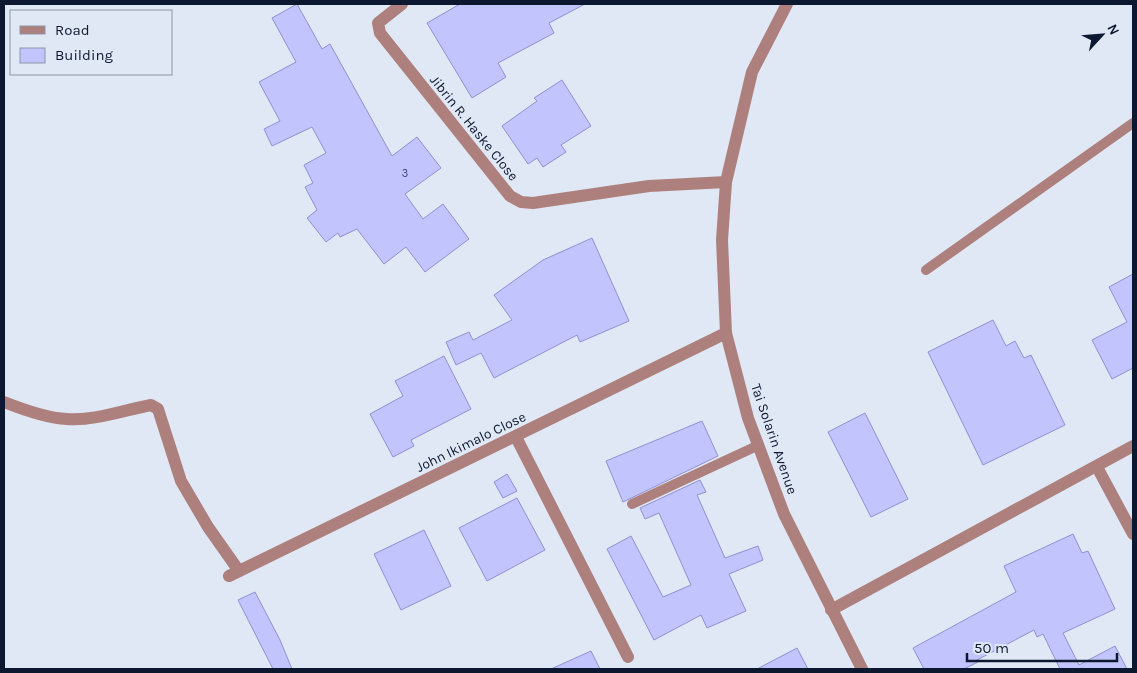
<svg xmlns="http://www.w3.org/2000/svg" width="1137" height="673" font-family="Karla,sans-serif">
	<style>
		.building { fill: #c2c4fd; stroke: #8f90d4 }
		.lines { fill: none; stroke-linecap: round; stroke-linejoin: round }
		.service { stroke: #ad807d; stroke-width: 10 }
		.minor { stroke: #ad807d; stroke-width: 12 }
		.labels { text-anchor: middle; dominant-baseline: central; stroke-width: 4; stroke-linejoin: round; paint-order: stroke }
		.number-label { font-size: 11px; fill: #3a4362 }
		.street-label { font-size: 14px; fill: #0c182f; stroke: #e0e8f5 }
	</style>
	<rect width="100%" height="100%" fill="#e0e8f5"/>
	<!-- building -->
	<g class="building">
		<path d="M 297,4 L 322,49 L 330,44 L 392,156 L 417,137 L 441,168 L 405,194 L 423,219 L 443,204 L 469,239 L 425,272 L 406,247 L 384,264 L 357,229 L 340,237 L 338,233 L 326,242 L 307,218 L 317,210 L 305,187 L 313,183 L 304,165 L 326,153 L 312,127 L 272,146 L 264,129 L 280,121 L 259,82 L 296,62 L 272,18 Z"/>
		<path d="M 460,4 L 585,4 L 549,23 L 554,33 L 498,63 L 506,77 L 472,98 L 427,23 Z"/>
		<path d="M 562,80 L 591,126 L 561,145 L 566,152 L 543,167 L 537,158 L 528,164 L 502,126 L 537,101 L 534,98 Z"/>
		<path d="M 592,238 L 629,321 L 580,342 L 577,335 L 494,378 L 481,353 L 456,365 L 446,342 L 469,332 L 473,340 L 512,320 L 494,295 L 543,260 Z"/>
		<path d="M 1133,274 L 1133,368 L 1112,379 L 1092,340 L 1127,322 L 1109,287 Z"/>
		<path d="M 993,320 L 1006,346 L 1015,341 L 1024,358 L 1031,355 L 1065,425 L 983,465 L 928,352 Z"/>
		<path d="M 444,356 L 471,409 L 411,440 L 414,446 L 393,457 L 370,414 L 403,396 L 395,381 Z"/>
		<path d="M 865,413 L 908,499 L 871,517 L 828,432 Z"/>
		<path d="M 702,421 L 718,456 L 623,502 L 606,461 Z"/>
		<path d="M 507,474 L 517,491 L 503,498 L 494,482 Z"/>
		<path d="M 700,480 L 706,492 L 697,495 L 725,558 L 758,546 L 763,560 L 729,574 L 746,611 L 707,628 L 701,615 L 654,640 L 607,549 L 631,536 L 663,597 L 691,585 L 659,513 L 645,519 L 640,508 Z"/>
		<path d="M 517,498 L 545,550 L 487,581 L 459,528 Z"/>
		<path d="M 424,530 L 451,586 L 401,610 L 374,554 Z"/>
		<path d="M 1073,534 L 1082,553 L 1088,551 L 1115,609 L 1063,633 L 1079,665 L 1115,646 L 1127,669 L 1060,669 L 1043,634 L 1037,637 L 1034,630 L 977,660 L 978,662 L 964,669 L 924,669 L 913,648 L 1016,592 L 1004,566 Z"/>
		<path d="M 255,592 L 280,640 L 292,669 L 273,669 L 238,600 Z"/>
		<path d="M 797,648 L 808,669 L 757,669 Z"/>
		<path d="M 591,651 L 600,669 L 551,669 Z"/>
	</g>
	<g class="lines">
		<!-- service -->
		<g class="service">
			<path d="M 926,270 L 1133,123"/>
			<path d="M 632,504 L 759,445"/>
		</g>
		<!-- minor -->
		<g class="minor">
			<path d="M 402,4 L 378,23 L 380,33 L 510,196 L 521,202 L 533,203 L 649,186 L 726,182"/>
			<path d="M 787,4 L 752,72 L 726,182 L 722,240 L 726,333 L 748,418 L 784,514 L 862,669"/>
			<path d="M 4,402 C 24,410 46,418 67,419 C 95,421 124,410 151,405 L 158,409 L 181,481 L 208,527 L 239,571"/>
			<path d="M 516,437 L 628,657"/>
			<path d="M 1097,467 L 1133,534"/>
			<path d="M 229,576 L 726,333"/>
			<path d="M 831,610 L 1133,446"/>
		</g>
	</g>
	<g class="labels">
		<!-- number labels -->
		<g class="number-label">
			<text x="405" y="173">3</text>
		</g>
		<!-- street labels -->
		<g class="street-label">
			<text transform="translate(474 128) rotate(51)">Jibrin R. Haske Close</text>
			<text transform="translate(774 439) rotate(71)">Tai Solarin Avenue</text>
			<text transform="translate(471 442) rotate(-26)">John Ikimalo Close</text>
		</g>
	</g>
	<!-- border -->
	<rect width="1137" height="673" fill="none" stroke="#0c182f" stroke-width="10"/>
	<!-- legend -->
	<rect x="10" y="10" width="162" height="65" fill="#e0e8f5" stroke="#8b95a6"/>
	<rect x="20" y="26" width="25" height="8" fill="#ad807d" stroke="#8b95a6"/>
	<text x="55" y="35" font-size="15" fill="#0c182f">Road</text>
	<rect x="20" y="48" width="25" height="15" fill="#c2c4fd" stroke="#8b95a6"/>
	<text x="55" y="60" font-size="15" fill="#0c182f">Building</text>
	<!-- north arrow -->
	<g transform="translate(1102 35) rotate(64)" stroke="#e0e8f5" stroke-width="4" paint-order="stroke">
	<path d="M0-4L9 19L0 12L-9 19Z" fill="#0c182f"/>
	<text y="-8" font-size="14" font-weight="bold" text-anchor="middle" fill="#0c182f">N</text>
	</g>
	<!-- scale -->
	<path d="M967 653v8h150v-8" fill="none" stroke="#0c182f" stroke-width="2.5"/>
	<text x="974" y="653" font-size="15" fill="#0c182f" stroke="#e0e8f5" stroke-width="4" paint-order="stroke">50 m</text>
</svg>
